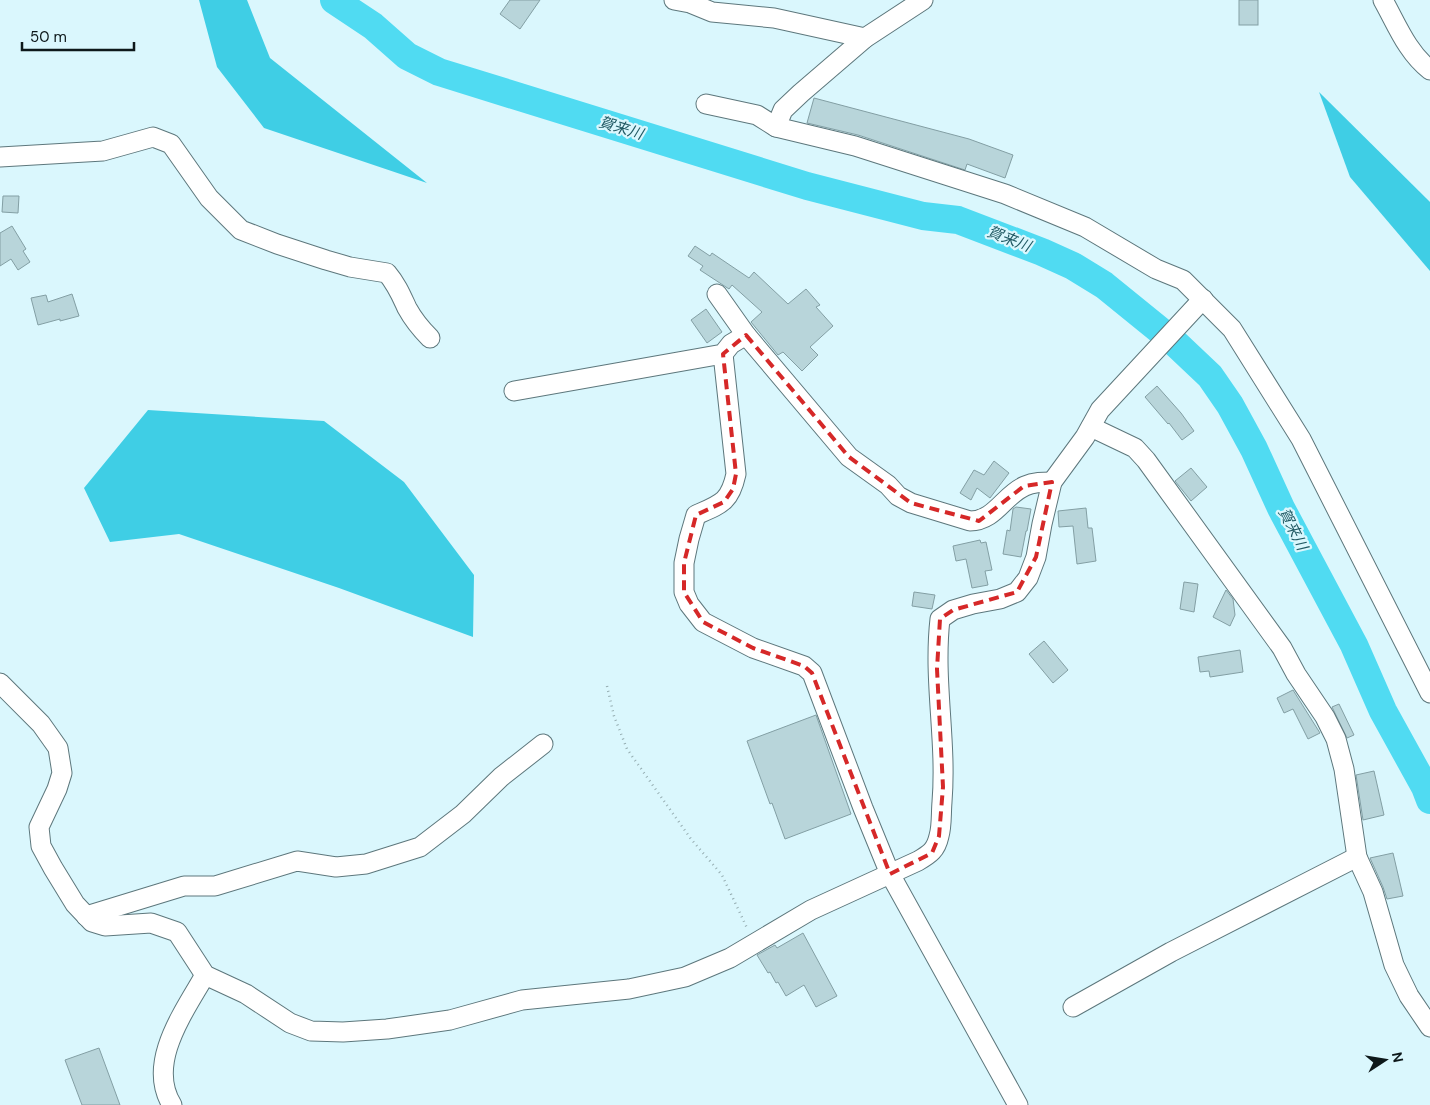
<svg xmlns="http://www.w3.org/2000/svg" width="1430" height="1105" font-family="'DM Sans','Noto Sans JP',sans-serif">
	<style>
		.forest { fill: #3fcee5 }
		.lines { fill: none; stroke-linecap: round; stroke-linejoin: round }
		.river { stroke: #50dbf2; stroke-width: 28 }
		.building { fill: #b8d5da; stroke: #839fa4 }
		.street-casing { stroke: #5d777c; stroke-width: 21 }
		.path { stroke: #96aeb2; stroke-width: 2.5; stroke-dasharray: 1 4; stroke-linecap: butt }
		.street { stroke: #fff; stroke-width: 19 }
		.marked { fill: none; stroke: #d62828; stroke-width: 4; stroke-dasharray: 10 6; stroke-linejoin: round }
		.labels { text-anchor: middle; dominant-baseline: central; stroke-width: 4.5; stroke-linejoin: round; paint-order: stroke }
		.water-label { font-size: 15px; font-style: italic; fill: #215a64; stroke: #daf7fd }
	</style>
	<rect width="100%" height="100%" fill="#daf7fd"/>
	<!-- forest -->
	<g class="forest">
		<path d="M 199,0 L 247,0 L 270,58 L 427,183 L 264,128 L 217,67 Z"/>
		<path d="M 1319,92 L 1430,202 L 1430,271 L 1350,177 Z"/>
		<path d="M 148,410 L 324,421 L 404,482 L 474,575 L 473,637 L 339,588 L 179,534 L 110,542 L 84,488 Z"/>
	</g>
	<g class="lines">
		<!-- river -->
		<path class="river" d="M 334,0 L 373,26 L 407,56 L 439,72 L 807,186 L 923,216 L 958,220 L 1042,252 L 1073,266 L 1104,285 L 1173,341 L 1210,376 L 1230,405 L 1254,449 L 1281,508 L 1354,645 L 1383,711 L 1425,787 L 1430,800"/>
	</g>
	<!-- building -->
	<g class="building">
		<path d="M 510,0 L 540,0 L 520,29 L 500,14 Z"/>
		<rect x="1239" y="0" width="19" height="25"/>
		<path d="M 814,98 L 969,139 L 1013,155 L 1005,178 L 967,164 L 965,170 L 858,135 L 807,123 Z"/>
		<path d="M 3,196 L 19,196 L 18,213 L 2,212 Z"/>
		<path d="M 12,226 L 26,249 L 23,251 L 30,262 L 18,270 L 11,259 L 0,266 L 0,233 Z"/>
		<path d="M 695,246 L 710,256 L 712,253 L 749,278 L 754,272 L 788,304 L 806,289 L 820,305 L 816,307 L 833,326 L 810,347 L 818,355 L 802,371 L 783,352 L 778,355 L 751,322 L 762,312 L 732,285 L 729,289 L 700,270 L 703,266 L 688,256 Z"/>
		<path d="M 72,294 L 79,316 L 60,321 L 60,319 L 38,325 L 31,298 L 46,295 L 48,302 Z"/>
		<path d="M 706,309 L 722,332 L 707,343 L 691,320 Z"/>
		<path d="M 1157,386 L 1181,413 L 1194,431 L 1182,440 L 1169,423 L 1168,424 L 1145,397 Z"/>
		<path d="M 994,461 L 1009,473 L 990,498 L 977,488 L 971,500 L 960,493 L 974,470 L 984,475 Z"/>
		<path d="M 1191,468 L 1207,487 L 1191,501 L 1175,481 Z"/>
		<path d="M 1016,507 L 1031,509 L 1027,531 L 1026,531 L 1021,557 L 1003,554 L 1007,530 L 1010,531 L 1013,509 Z"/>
		<path d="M 1086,508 L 1088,528 L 1092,528 L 1096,561 L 1077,564 L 1073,526 L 1059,527 L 1058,511 Z"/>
		<path d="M 980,540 L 981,543 L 986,542 L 992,570 L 985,571 L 988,585 L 972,588 L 966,559 L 956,561 L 953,546 Z"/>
		<path d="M 1184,582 L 1198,584 L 1194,612 L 1180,609 Z"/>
		<path d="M 1226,590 L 1233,599 L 1235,615 L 1230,626 L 1213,617 Z"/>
		<path d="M 914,592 L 935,595 L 932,609 L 912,606 Z"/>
		<path d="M 1044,641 L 1068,670 L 1053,683 L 1029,654 Z"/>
		<path d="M 1240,650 L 1243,672 L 1210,677 L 1209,671 L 1200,672 L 1198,657 Z"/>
		<path d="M 1293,690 L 1320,733 L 1308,739 L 1293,709 L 1284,713 L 1277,698 Z"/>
		<path d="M 1339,704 L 1354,735 L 1347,738 L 1332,707 Z"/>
		<path d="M 816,715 L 851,814 L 785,839 L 772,803 L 770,804 L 747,741 Z"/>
		<path d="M 1374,771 L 1384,815 L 1363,820 L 1356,775 Z"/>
		<path d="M 1393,853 L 1403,896 L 1387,899 L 1383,887 L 1370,858 Z"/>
		<path d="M 803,933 L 837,996 L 816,1007 L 804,985 L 786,996 L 778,982 L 776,983 L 770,972 L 768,973 L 757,955 L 775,945 L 777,948 Z"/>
		<path d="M 99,1048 L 120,1105 L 82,1105 L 65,1060 Z"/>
	</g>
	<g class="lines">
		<!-- street casing -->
		<g class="street-casing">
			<g id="street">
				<path d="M 674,0 L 690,3 L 712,12 L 774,18 L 865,38"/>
				<path d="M 1383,0 C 1397,25 1407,52 1430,70"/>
				<path d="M 706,104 L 757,115 L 776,127 L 855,146 L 1005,194 L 1085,227 L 1156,269 L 1183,280 L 1232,329 L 1301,439 L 1430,693"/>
				<path d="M 776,127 L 783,110 L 801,93 L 865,38 L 923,0"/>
				<path d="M 0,157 L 103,151 L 153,137 L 171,144 L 209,198 L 241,230 L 277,244 L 326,260 L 350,267 L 387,273 C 397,285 401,295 407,308 C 413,319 421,329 430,338"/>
				<path d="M 717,294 L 746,335 L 849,457 L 888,485 L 898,496 L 911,503 L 970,521 C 995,521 1004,495 1025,486 C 1034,482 1043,482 1052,482"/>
				<path d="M 723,354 L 736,474 C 730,502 721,504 696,515 L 689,539 L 684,563 L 684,592 L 689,604 L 703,622 L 753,648 L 804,666 L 812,673 L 863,808 L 890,874 L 1018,1105"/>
				<path d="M 514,391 L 723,354 L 731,344 L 746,335"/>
				<path d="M 1091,427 L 1135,448 L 1146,460 L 1282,648 L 1296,674 L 1325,717 L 1336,739 L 1344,769 L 1357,857 L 1373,892 L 1394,965 L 1409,996 L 1430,1027"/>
				<path d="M 0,683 L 41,724 L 58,748 L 62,773 L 57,789 L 39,827 L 41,846 L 53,868 L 75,904 L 92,922 L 105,926 L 151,923 L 177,932 L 205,975 L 246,994 L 290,1023 L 311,1031 L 343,1032 L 387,1029 L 450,1020 L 522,1000 L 629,989 L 685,977 L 730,958 L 811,910 L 918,861 C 930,854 936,850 939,836 C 942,826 941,813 942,802 C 947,740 933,681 940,619 L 953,610 L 973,604 L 1000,599 L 1017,592 L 1028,578 L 1036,557 L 1042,524 L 1052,482 L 1085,437 L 1100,410 L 1203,299"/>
				<path d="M 86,916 L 184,886 L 215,886 L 297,861 L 336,867 L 366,864 L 420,847 L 463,814 L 501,777 L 543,744"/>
				<path d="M 1073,1007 L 1171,952 L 1357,857"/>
				<path d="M 172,1105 C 146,1063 184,1012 205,975"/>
			</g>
		</g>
		<!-- path -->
		<path class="path" d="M 607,686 L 614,716 L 627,749 L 691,839 L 722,875 L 747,928"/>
		<!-- street -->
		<use href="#street" class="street"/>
	</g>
	<!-- marked area -->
	<path class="marked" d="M 746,335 L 849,457 L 911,503 L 979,521 L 1024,486 L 1052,482 L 1036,557 L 1017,592 L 953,610 L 940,619 L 937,669 L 943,787 L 939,836 L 932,853 L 890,874 L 812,673 L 804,666 L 753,648 L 703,622 L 684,592 L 684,563 L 696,515 L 724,502 L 733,489 L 736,474 L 723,354 Z"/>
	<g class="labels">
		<!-- water labels -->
		<g class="water-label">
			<text transform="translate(621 128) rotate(17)">賀来川</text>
			<text transform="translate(1009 239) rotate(21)">賀来川</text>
			<text transform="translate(1293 529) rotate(63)">賀来川</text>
		</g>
	</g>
	<!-- north arrow -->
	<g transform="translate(1385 1060) rotate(78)" stroke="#daf7fd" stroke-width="4" paint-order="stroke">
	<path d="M0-4L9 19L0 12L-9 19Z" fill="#0d181a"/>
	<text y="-8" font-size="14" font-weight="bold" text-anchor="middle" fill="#0d181a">N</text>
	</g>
	<!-- scale -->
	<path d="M22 42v8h112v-8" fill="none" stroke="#0d181a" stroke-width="2.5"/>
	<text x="30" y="42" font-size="15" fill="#0d181a" stroke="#daf7fd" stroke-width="4" paint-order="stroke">50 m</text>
</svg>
